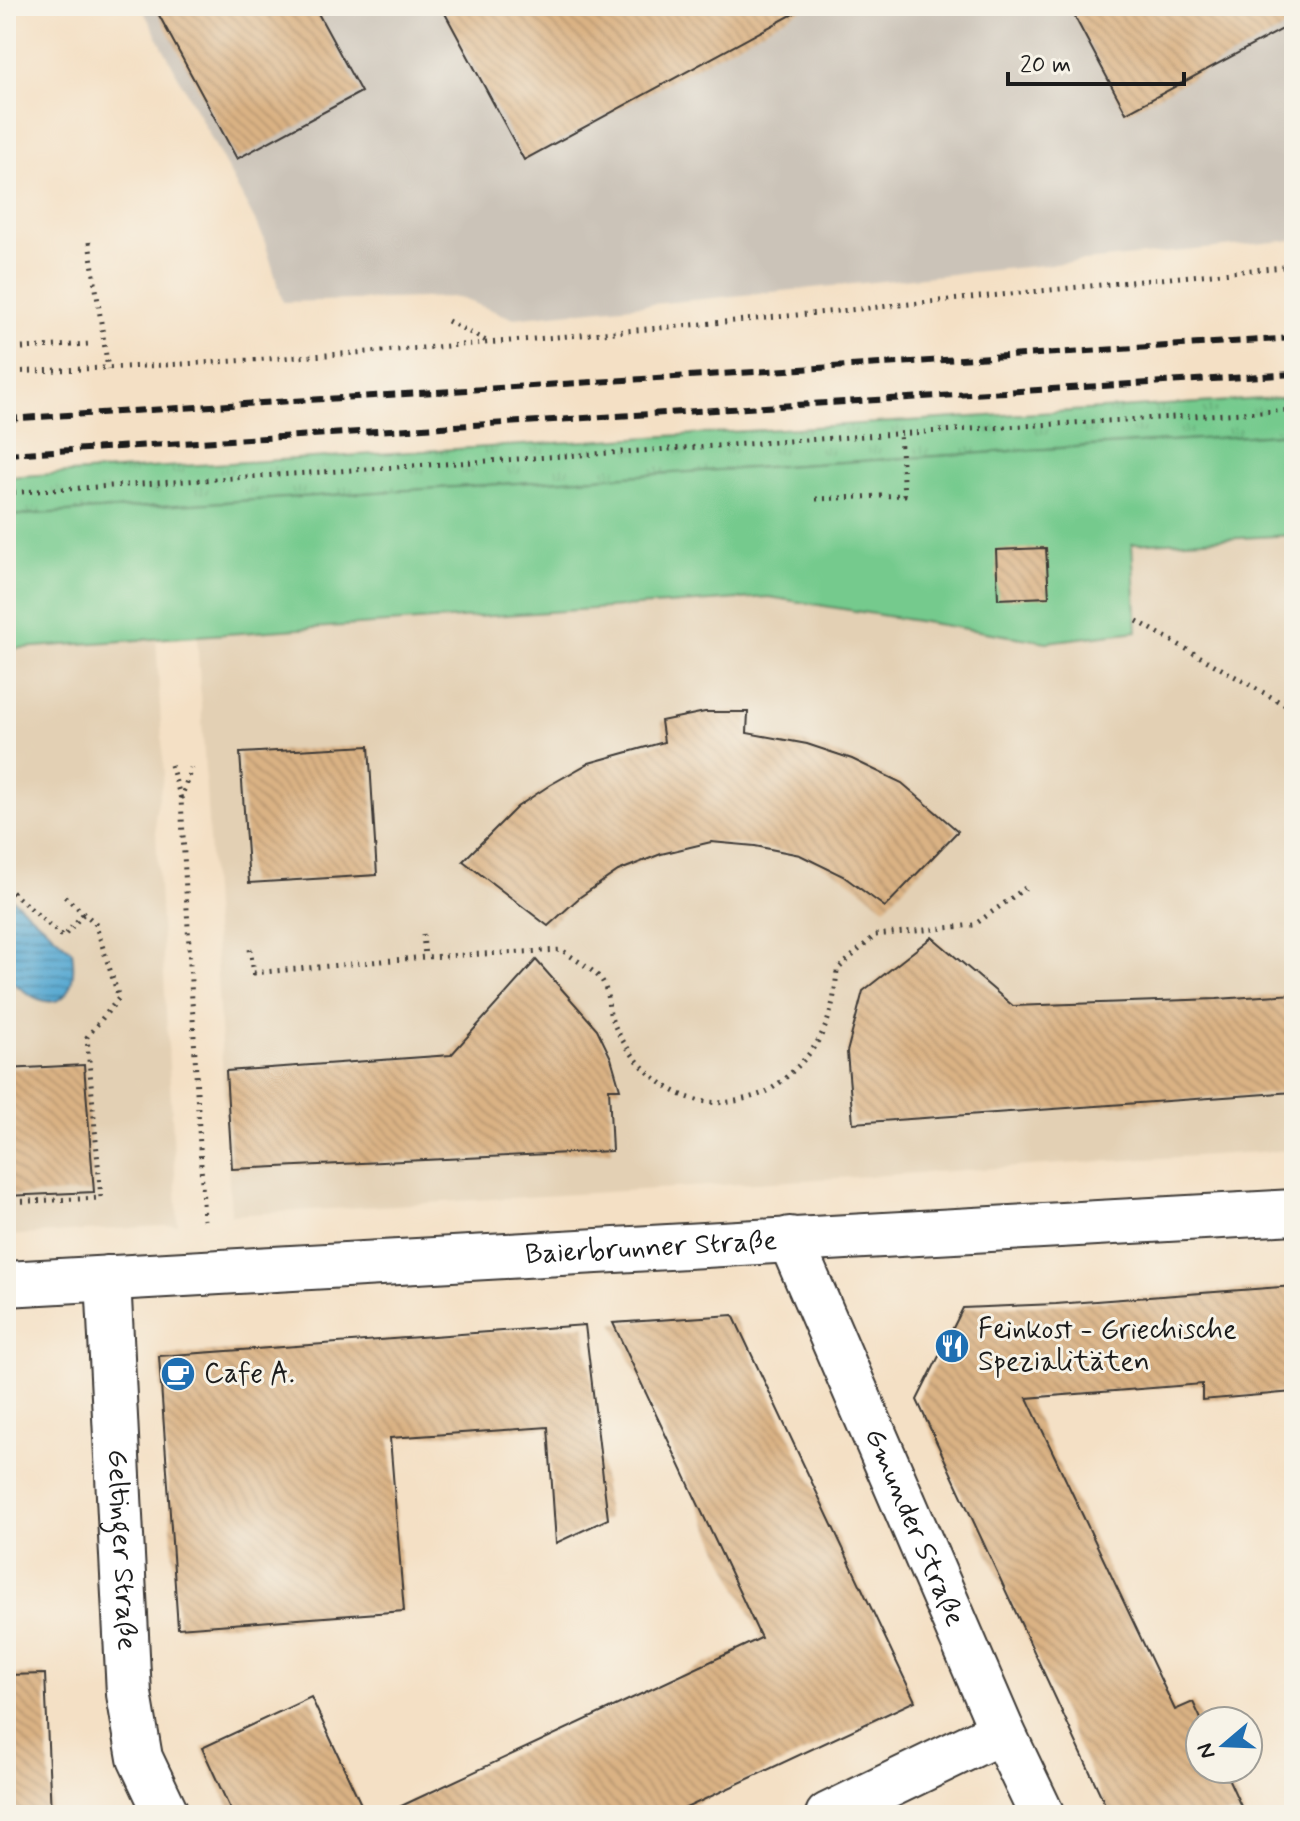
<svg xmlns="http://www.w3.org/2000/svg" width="1300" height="1821" font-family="Mynerve,sans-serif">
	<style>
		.built { fill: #e3d0b4 }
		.industrial { fill: #cbc3b8 }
		.grass { fill: url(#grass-tufts); stroke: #487354; stroke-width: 2 }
		.garden { fill: #75ca8d; stroke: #487354; stroke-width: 2 }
		.water { fill: url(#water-rules); stroke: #396276; stroke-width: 2 }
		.building { fill: url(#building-back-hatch) }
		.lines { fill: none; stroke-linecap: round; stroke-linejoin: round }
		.street-casing { stroke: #3c3935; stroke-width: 48 }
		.path { stroke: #3c3935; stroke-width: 5; stroke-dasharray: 2 6; stroke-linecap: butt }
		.street { stroke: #fff; stroke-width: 44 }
		.rail { stroke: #1c1c1c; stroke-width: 6; stroke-dasharray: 12 6; stroke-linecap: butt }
		.labels { text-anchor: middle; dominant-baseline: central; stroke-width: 6; stroke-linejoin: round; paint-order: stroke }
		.street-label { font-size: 28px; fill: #1c1c1c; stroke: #f7f3e8 }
		.poi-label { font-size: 28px; fill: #1c1c1c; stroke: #f7f3e8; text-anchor: start }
	</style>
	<defs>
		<pattern id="grass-tufts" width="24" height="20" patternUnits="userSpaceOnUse" patternTransform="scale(2)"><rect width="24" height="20" fill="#75ca8d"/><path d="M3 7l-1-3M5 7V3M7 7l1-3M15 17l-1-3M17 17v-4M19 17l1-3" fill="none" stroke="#65ad79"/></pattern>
		<pattern id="water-rules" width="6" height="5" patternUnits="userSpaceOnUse" patternTransform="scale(2)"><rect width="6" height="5" fill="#56a8d1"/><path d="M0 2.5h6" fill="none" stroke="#4688a9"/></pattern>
		<pattern id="building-back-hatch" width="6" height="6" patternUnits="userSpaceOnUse" patternTransform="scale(2)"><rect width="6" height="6" fill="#dab284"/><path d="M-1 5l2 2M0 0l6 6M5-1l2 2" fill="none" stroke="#ba9871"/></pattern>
	</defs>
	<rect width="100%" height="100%" fill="#f7f3e8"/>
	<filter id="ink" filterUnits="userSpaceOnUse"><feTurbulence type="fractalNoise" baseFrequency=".0125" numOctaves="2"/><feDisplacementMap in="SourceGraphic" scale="16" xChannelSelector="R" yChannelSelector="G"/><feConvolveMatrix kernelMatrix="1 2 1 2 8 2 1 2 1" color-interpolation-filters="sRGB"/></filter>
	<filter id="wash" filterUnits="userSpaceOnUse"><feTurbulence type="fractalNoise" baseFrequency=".006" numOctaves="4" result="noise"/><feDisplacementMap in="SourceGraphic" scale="32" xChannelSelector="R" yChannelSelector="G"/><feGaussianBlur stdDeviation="1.8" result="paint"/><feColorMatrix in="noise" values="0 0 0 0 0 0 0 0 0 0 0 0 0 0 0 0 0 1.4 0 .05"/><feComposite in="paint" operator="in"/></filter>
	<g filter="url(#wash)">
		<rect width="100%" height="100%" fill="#f4e0c5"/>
		<!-- built -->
		<g class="built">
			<path d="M 1294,535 L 1294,1150 L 231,1215 L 197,635 L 769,597 L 1047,642 L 1132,544 Z"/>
			<path d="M 156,638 L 164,774 L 155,815 L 178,1225 L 6,1236 L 6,649 Z"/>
		</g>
		<!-- industrial -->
		<path class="industrial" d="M 141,6 L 1294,6 L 1294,240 L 512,318 L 458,297 L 283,302 L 263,236 Z"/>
		<!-- grass -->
		<path class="grass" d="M 1294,397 L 1294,433 L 6,516 L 6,477 Z"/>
		<!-- garden -->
		<path class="garden" d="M 1294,433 L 1294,535 L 1132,544 L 1137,631 L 1047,642 L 769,597 L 6,649 L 6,516 Z"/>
		<!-- water -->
		<path class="water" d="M 6,893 L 72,951 C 76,977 71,1014 34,997 C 24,992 15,984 6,978 Z"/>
		<g id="blocks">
			<!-- building -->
			<g class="building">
				<path d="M 154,6 L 314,6 L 361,92 L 237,159 Z"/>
				<path d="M 441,6 L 808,6 L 524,160 Z"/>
				<path d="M 1069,6 L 1294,6 L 1294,23 L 1126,113 Z"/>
				<path d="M 1046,548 L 1049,597 L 998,599 L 996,550 Z"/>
				<path d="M 705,712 L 748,712 L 747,733 L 807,744 L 852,759 L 902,783 L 958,831 L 885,907 L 843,876 L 800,855 L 755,846 L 711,842 L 661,854 L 618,871 L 580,897 L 548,926 L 463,861 L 517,807 L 550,785 L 589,763 L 664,742 L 661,721 Z"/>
				<path d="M 369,746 L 377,875 L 249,883 L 240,753 Z"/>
				<path d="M 932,937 L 1013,1006 L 1217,999 L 1294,994 L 1294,1092 L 853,1123 L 847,1052 L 863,991 Z"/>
				<path d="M 536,960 L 597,1029 L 611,1058 L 620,1089 L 609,1089 L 612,1151 L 232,1169 L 226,1071 L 451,1055 Z"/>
				<path d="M 84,1065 L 94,1192 L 6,1196 L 6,1069 Z"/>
				<path d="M 1294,1286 L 1294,1392 L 1202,1400 L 1202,1384 L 1027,1398 L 1175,1710 L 1193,1702 L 1202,1721 L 1200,1769 L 1224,1769 L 1245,1815 L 1110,1815 L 917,1400 L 963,1308 L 1056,1304 Z"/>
				<path d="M 733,1315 L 915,1701 L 671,1815 L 382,1815 L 761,1638 L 613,1323 Z"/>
				<path d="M 585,1325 L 608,1519 L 556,1543 L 548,1427 L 390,1438 L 404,1611 L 178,1628 L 159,1356 Z"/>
				<path d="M 45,1674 L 51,1815 L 6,1815 L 6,1675 Z"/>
				<path d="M 311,1697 L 366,1815 L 233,1815 L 202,1748 Z"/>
			</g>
		</g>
	</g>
	<g filter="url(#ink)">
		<use href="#blocks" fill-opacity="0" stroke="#3c3935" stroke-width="2"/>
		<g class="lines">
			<!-- street casing -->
			<g class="street-casing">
				<g id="street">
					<path id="s1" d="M 790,1239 L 1002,1731 L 1042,1815"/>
					<path id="s2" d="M 108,1278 L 129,1694 L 140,1758 L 167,1815"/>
					<path id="s3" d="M 6,1284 L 1294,1212"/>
					<path d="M 828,1815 L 1002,1731"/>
				</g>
			</g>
			<!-- path -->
			<g class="path">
				<path d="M 89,242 L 108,369"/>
				<path d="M 448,321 L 488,342"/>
				<path d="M 6,349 L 90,344"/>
				<path d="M 6,372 C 436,357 865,307 1294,266"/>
				<path d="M 6,493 L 971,429 L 1294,410"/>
				<path d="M 816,499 L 904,495 L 900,434"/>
				<path d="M 1137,621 L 1294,710"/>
				<path d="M 171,765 L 181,799 L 204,1220"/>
				<path d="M 181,799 L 191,768"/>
				<path d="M 6,887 L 63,937 L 84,913"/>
				<path d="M 423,934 L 425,957"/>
				<path d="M 250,949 L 254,973 L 425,957 L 562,950 C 574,959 591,968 601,979 C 609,989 607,1008 612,1020 C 634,1070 682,1114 740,1100 C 755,1096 766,1094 778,1084 C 820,1050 833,1023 837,970 L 875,935 L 974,925 L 1028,886"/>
				<path d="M 6,1202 L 101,1198 L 87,1037 L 119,998 L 95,923 L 63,895"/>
			</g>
			<!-- street -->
			<use href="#street" class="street"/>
			<!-- rail -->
			<g class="rail">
				<path d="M 6,419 L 1294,338"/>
				<path d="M 6,454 L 1294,374"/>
			</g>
		</g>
	</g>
	<!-- icons -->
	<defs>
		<g id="restaurant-disc" transform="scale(1.8)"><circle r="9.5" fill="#1f6fb2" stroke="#f7f3e8"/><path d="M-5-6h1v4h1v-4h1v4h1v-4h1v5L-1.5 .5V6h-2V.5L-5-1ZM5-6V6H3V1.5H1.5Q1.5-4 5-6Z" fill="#fff"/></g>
		<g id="cafe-disc" transform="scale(1.8)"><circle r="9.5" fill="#1f6fb2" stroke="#f7f3e8"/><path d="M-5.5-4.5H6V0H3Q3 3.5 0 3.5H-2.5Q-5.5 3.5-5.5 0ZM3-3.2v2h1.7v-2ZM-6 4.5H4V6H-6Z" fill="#fff"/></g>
	</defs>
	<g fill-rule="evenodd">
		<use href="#restaurant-disc" x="952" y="1346"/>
		<use href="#cafe-disc" x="178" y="1374"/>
	</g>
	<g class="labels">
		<!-- street labels -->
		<g class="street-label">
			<text stroke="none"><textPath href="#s3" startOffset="646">Baierbrunner Straße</textPath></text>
			<text stroke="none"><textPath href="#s1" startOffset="314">Gmunder Straße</textPath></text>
			<text stroke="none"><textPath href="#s2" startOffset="272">Geltinger Straße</textPath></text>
		</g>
		<!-- poi labels -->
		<g class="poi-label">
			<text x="978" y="1330">Feinkost - Griechische<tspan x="978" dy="32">Spezialitäten</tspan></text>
			<text x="204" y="1374">Cafe A.</text>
		</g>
	</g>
	<!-- margin -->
	<rect width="1300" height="1821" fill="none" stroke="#f7f3e8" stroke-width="32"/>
	<!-- north arrow -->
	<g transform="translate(1224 1745) rotate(251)"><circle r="38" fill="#f7f3e8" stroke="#9f9d96" stroke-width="2"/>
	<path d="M0-6L14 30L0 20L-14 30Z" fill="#1f6fb2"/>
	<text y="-12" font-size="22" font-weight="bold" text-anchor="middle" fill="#1c1c1c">N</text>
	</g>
	<!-- scale -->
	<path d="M1008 72v12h176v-12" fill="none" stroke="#1c1c1c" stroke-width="4"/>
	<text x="1020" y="72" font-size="24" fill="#1c1c1c" stroke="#f7f3e8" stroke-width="6" paint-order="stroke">20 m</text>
</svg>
